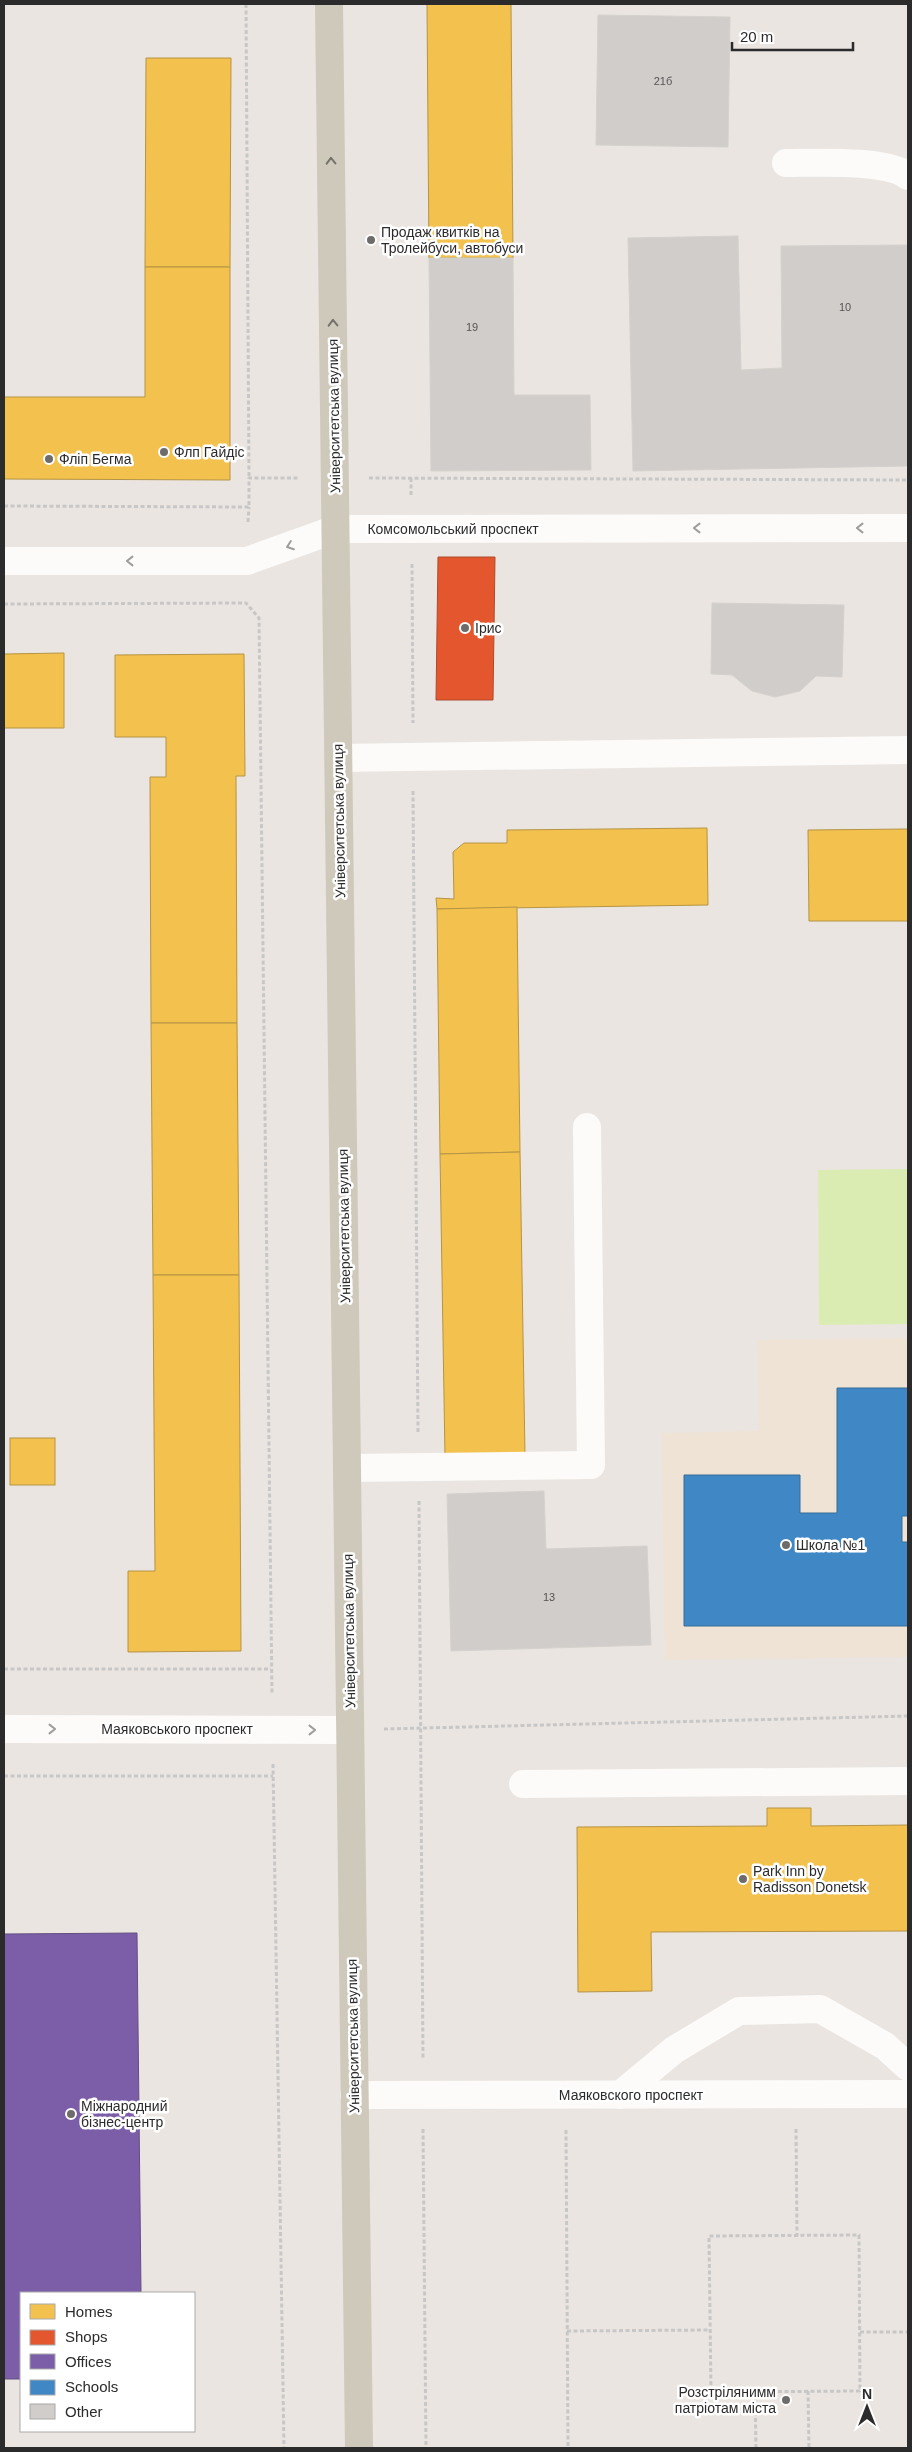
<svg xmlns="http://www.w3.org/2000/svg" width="912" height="2452" font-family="Arial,sans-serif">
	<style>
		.education { fill: #eee3d4 }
		.pitch { fill: #dbecb3 }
		.homes { fill: #f2c14e; stroke: #b69444 }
		.shops { fill: #e4572e; stroke: #ac4a2d }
		.offices { fill: #7b5ea7; stroke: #634f82 }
		.schools { fill: #3f88c5; stroke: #396c97 }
		.building { fill: #d1cdca; stroke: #d5d1cc }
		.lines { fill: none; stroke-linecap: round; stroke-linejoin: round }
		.path { stroke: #c8c7c7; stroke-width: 3; stroke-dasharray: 4 2.5; stroke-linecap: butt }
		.minor { stroke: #fcfbfa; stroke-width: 28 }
		.major { stroke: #cfc9bb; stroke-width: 28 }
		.oneway { stroke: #75726c }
		.oneway2 { stroke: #9e9d9d }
		.poi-dot { fill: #6e6c6a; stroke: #fff; stroke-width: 2 }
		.labels { text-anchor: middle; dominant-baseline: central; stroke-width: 5; stroke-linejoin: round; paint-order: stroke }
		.number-label { font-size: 11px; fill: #555454 }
		.poi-label { font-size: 14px; fill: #2b2b2b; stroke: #fff; text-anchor: start }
		.street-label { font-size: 14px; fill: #2b2b2b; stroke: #fff }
	</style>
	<rect width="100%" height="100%" fill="#eae5e0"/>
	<!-- education -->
	<path class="education" d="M 908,1338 L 908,1657 L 665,1660 L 662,1433 L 759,1431 L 758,1340 Z"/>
	<!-- pitch -->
	<path class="pitch" d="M 908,1169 L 908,1324 L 819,1325 L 818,1170 Z"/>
	<!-- homes -->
	<g class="homes">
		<path d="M 427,4 L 511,4 L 513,258 L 429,258 Z"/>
		<path d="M 146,58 L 231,58 L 230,267 L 145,267 Z"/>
		<path d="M 145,267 L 230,267 L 230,480 L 4,479 L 4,397 L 145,397 Z"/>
		<path d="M 64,653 L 64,728 L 4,728 L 4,654 Z"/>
		<path d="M 244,654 L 245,776 L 236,776 L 237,1023 L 151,1023 L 150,777 L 166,777 L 166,737 L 115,737 L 115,655 Z"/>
		<path d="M 707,828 L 708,905 L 437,909 L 436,898 L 454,899 L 453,852 L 464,843 L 507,843 L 507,830 Z"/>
		<path d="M 908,829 L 908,921 L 809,921 L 808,830 Z"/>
		<path d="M 517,907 L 520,1152 L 440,1154 L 437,909 Z"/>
		<path d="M 151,1023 L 237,1023 L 239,1275 L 153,1275 Z"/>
		<path d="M 520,1152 L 525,1456 L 445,1458 L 440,1154 Z"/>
		<path d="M 153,1275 L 239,1275 L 241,1651 L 128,1652 L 128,1571 L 155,1571 Z"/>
		<rect x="10" y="1438" width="45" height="47"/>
		<path d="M 767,1808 L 811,1808 L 811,1826 L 908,1825 L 908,1931 L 651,1932 L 652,1991 L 578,1992 L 577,1827 L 767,1826 Z"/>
	</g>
	<!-- shops -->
	<path class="shops" d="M 438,557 L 495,557 L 493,700 L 436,700 Z"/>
	<!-- offices -->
	<path class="offices" d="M 137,1933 L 141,2293 L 21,2293 L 21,2379 L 4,2379 L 4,1934 Z"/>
	<!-- schools -->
	<path class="schools" d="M 837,1388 L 908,1388 L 908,1516 L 902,1516 L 902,1542 L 908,1542 L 908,1626 L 684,1626 L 684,1475 L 800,1475 L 800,1513 L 837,1513 Z"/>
	<!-- building -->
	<g class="building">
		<path d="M 598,15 L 730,17 L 728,147 L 596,145 Z"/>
		<path d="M 738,236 L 741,370 L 782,368 L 781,246 L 908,245 L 908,466 L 633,471 L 628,238 Z"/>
		<path d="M 429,258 L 513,258 L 514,395 L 590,395 L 591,470 L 431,471 Z"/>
		<path d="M 712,603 L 844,605 L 842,677 L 816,676 L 800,691 L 775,697 L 752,691 L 732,675 L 711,674 Z"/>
		<path d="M 544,1491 L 546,1549 L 647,1546 L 651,1645 L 451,1651 L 447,1494 Z"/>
	</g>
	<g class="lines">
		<!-- path -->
		<g class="path">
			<path d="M 246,4 L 249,478"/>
			<path d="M 369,478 L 908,480"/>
			<path d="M 411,478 L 411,495"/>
			<path d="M 4,506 L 249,507 L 249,478 L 300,478"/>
			<path d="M 248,522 L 249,507"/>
			<path d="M 412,564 L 413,723"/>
			<path d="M 4,604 L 246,603 L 259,618 L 272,1695"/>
			<path d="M 413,791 L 418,1433"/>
			<path d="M 419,1501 L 423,2060"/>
			<path d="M 4,1669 L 271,1669"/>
			<path d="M 384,1729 L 908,1716"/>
			<path d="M 273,1764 L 284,2448"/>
			<path d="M 4,1776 L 273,1776"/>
			<path d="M 423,2129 L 426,2448"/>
			<path d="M 796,2129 L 797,2236"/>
			<path d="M 566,2130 L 568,2446 L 570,2448"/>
			<path d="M 859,2235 L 860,2391 L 711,2392 L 709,2236 Z"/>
			<path d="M 567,2331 L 710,2330"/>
			<path d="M 860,2332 L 908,2332"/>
			<path d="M 808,2391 L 809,2448"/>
			<path d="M 755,2392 L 756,2448"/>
		</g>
		<!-- minor -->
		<g class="minor">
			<path d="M 786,163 C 815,163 887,159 908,176"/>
			<path d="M 4,561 L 247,561 L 336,529 L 908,528"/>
			<path d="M 339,758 L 908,750"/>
			<path d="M 347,1468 L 591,1465 L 587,1127"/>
			<path d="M 4,1729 L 350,1730"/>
			<path d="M 523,1784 L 908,1781"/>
			<path d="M 354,2095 L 908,2094"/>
			<path d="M 620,2095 L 674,2050 L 739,2011 L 820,2009 L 885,2046 L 908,2067"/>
		</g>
		<!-- major -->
		<path class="major" d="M 329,4 L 359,2448"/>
	</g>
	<!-- one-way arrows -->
	<defs><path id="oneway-chevron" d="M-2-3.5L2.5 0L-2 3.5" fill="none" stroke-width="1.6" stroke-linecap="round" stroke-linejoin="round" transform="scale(1.25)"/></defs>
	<g class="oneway">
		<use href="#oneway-chevron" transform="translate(331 161) rotate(-91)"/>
		<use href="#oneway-chevron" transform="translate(333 323) rotate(-91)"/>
	</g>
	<g class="oneway2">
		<use href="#oneway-chevron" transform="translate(697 528) rotate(180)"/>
		<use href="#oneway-chevron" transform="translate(860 528) rotate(180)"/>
		<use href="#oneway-chevron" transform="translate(290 546) rotate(160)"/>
		<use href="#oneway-chevron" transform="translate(130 561) rotate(-180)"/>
		<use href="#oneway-chevron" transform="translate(52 1729)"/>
		<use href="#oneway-chevron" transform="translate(312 1730)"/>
	</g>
	<!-- markers -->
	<g class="poi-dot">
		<circle cx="371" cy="240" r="5"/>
		<circle cx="164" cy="452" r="5"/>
		<circle cx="49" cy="459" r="5"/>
		<circle cx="465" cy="628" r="5"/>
		<circle cx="786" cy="1545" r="5"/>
		<circle cx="743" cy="1879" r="5"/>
		<circle cx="71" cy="2114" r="5"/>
		<circle cx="786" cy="2400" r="5"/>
	</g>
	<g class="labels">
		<!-- number labels -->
		<g class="number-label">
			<text x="663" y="81">21б</text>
			<text x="845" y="307">10</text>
			<text x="472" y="327">19</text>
			<text x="549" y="1597">13</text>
		</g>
		<!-- poi labels -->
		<g class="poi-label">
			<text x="381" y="232">Продаж квитків на<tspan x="381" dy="16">Тролейбуси, автобуси</tspan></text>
			<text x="174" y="452">Флп Гайдіс</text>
			<text x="59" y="459">Фліп Бегма</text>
			<text x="475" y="628">Ірис</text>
			<text x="796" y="1545">Школа №1</text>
			<text x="753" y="1871">Park Inn by<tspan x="753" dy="16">Radisson Donetsk</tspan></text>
			<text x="81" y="2106">Міжнародний<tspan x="81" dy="16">бізнес-центр</tspan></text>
			<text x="776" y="2392" text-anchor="end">Розстрілянимм<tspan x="776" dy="16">патріотам міста</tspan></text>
		</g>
		<!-- street labels -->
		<g class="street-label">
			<text transform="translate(334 416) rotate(-91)">Університетська вулиця</text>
			<text x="453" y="529">Комсомольський проспект</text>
			<text transform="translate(339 821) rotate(-91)">Університетська вулиця</text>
			<text transform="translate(344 1226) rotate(-91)">Університетська вулиця</text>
			<text transform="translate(349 1631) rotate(-91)">Університетська вулиця</text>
			<text x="177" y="1729">Маяковського проспект</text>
			<text transform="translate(353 2036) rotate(-91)">Університетська вулиця</text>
			<text x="631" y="2095">Маяковского проспект</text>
		</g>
	</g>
	<!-- border -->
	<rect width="912" height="2452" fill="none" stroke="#2b2b2b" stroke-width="10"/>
	<!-- legend -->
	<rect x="20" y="2292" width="175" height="140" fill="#ffffff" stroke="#aaaaaa"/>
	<rect x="30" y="2304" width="25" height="15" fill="#f2c14e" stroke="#aaaaaa"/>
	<text x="65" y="2317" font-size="15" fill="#2b2b2b">Homes</text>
	<rect x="30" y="2330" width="25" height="15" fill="#e4572e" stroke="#aaaaaa"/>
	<text x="65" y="2342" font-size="15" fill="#2b2b2b">Shops</text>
	<rect x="30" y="2354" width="25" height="15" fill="#7b5ea7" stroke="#aaaaaa"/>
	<text x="65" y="2367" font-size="15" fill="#2b2b2b">Offices</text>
	<rect x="30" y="2380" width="25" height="15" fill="#3f88c5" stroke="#aaaaaa"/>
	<text x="65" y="2392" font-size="15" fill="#2b2b2b">Schools</text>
	<rect x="30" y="2404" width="25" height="15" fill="#d1cdca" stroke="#aaaaaa"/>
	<text x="65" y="2417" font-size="15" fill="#2b2b2b">Other</text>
	<!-- north arrow -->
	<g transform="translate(867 2407)" stroke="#ffffff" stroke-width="4" paint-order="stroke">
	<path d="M0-4L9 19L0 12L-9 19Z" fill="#2b2b2b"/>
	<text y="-8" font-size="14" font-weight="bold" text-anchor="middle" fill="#2b2b2b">N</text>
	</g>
	<!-- scale -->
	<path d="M732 42v8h121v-8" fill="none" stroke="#2b2b2b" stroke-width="2.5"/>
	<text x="740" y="42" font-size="15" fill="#2b2b2b" stroke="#ffffff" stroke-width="4" paint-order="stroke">20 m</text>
</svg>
